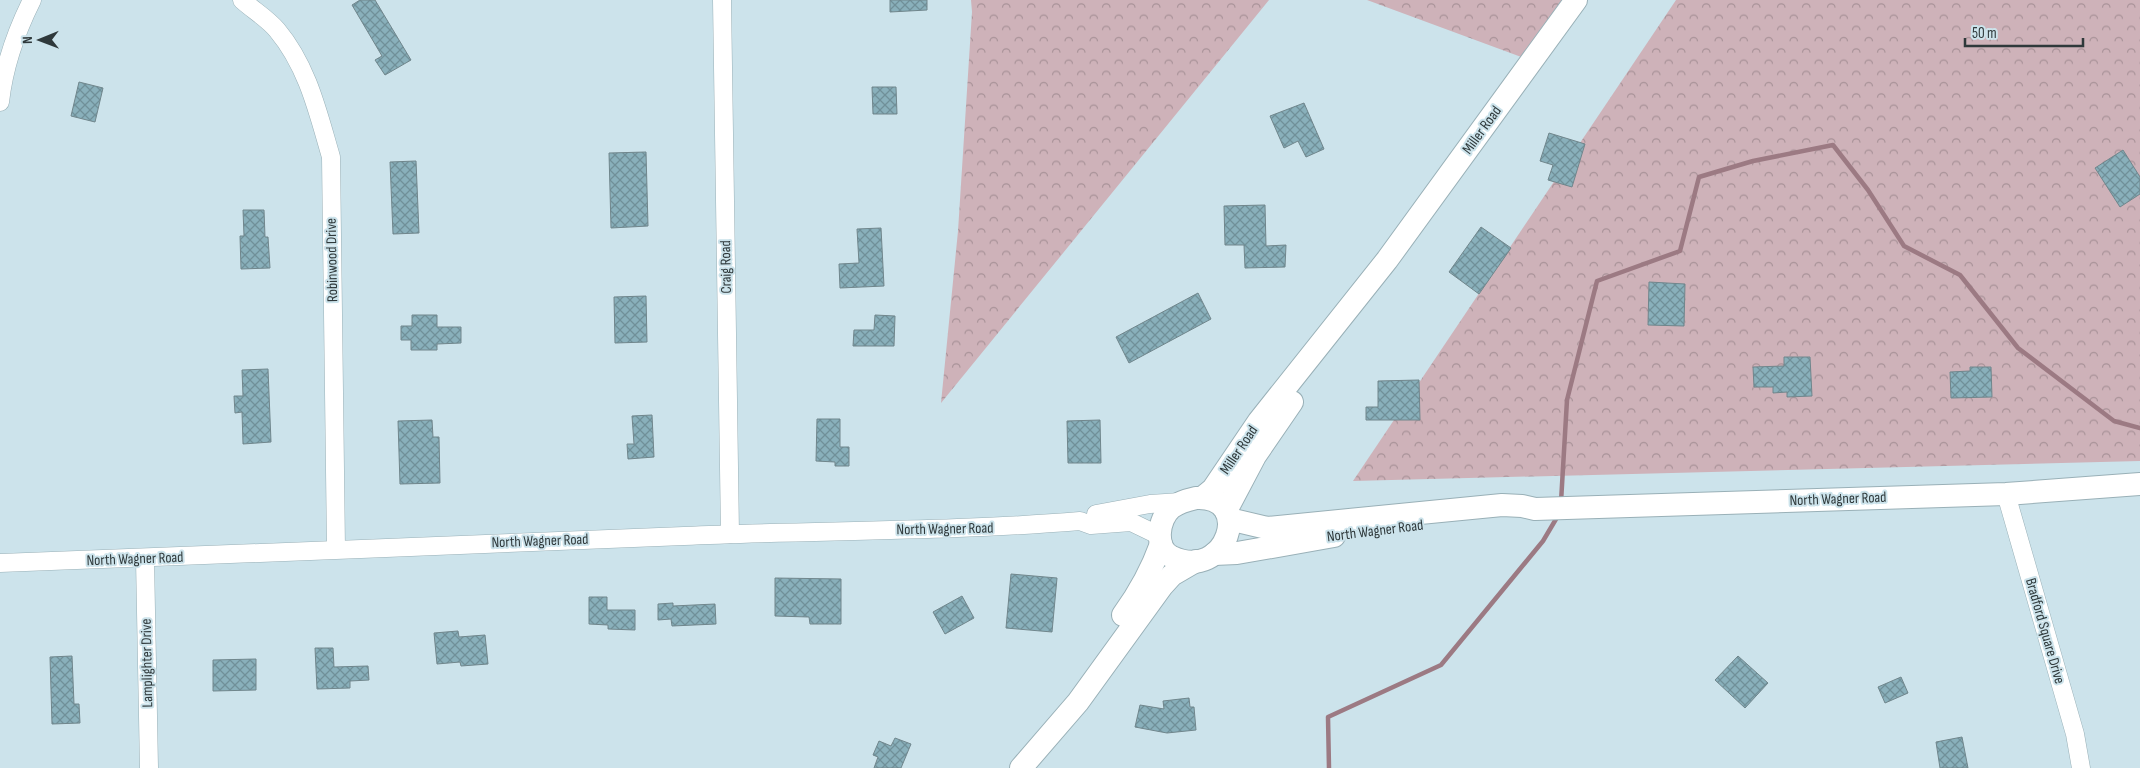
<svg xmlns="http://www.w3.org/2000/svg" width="2140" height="768" font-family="'Sofia Sans Condensed',sans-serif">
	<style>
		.forest { fill: url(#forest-crowns) }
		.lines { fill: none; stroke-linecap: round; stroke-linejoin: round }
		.stream { stroke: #9c7a83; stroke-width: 4.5 }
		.building { fill: url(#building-cross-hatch); stroke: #70868c }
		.minor-casing { stroke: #99b0b7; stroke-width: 19 }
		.major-casing { stroke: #99b0b7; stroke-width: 24 }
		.minor { stroke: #fff; stroke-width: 18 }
		.major { stroke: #fff; stroke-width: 22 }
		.labels { text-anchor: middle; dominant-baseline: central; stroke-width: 4; stroke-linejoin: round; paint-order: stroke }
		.street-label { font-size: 15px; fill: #2f393b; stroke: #cce3eb }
	</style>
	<defs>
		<pattern id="forest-crowns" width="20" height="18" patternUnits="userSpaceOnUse" patternTransform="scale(1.25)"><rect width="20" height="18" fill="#ceb2b9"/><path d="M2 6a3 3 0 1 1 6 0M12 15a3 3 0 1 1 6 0" fill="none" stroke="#a89298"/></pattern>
		<pattern id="building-cross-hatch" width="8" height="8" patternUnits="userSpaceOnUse" patternTransform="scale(1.25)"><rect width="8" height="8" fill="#89b0bb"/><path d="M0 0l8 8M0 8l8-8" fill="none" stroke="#709099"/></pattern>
	</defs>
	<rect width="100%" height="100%" fill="#cce3eb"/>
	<!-- forest -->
	<g class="forest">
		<path d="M 971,0 L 1269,0 L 941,403 L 958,231 L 972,12 Z"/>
		<path d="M 1367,0 L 1576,0 L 1532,61 Z"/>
		<path d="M 1676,0 L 2140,0 L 2140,461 L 1353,481 Z"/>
	</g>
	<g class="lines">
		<!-- stream -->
		<g class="stream">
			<path d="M 1561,502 L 1567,400 L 1597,281 L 1680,251 L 1699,177 L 1753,161 L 1833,145 L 1868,190 L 1904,246 L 1960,275 L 2018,348 L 2114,421 L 2140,428"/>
			<path d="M 1329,768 L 1328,717 L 1441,665 L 1543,541 L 1559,514"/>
		</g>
	</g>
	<!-- building -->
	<g class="building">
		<path d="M 360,0 L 375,0 L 411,60 L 385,75 L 375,60 L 382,56 L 352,5 Z"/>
		<path d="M 890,0 L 927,0 L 927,10 L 890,12 Z"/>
		<path d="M 79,82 L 103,88 L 95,122 L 71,116 Z"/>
		<path d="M 872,87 L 896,87 L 897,114 L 873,114 Z"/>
		<path d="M 1304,103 L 1324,149 L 1306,157 L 1298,141 L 1284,148 L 1270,116 Z"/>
		<path d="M 1549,133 L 1585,144 L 1572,187 L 1548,180 L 1553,165 L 1540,161 Z"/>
		<path d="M 2123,150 L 2140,177 L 2140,194 L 2120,207 L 2095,168 Z"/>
		<path d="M 646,152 L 648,226 L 611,228 L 609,153 Z"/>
		<path d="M 416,161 L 419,233 L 393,234 L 390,162 Z"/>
		<path d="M 1265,205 L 1266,246 L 1286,245 L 1285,267 L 1245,268 L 1244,245 L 1225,245 L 1224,206 Z"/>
		<path d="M 243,210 L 264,210 L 265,237 L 268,237 L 270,268 L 241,269 L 240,236 L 244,236 Z"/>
		<path d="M 1481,227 L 1511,248 L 1479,294 L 1449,272 Z"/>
		<path d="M 881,228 L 884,286 L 840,288 L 839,264 L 859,263 L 857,229 Z"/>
		<path d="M 1649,282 L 1685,284 L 1684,326 L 1648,325 Z"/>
		<path d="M 1198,293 L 1211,319 L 1129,363 L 1116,337 Z"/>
		<path d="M 646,296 L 647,342 L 615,343 L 614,297 Z"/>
		<path d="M 412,315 L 437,315 L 437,327 L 461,327 L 461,343 L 437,344 L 437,350 L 411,350 L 411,340 L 401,340 L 401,326 L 412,326 Z"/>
		<path d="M 875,315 L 895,316 L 894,346 L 853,346 L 854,330 L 874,330 Z"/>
		<path d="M 1784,357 L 1810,357 L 1812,396 L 1787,397 L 1787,392 L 1773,393 L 1773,387 L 1754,387 L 1753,367 L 1784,366 Z"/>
		<path d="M 1970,367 L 1991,367 L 1992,397 L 1951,398 L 1950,372 L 1970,371 Z"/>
		<path d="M 268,369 L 271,442 L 243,444 L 242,412 L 235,413 L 234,396 L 243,396 L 242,370 Z"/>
		<path d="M 1419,380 L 1420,420 L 1366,420 L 1366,407 L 1378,407 L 1378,381 Z"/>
		<path d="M 652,415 L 654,457 L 628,459 L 627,444 L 634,444 L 632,416 Z"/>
		<path d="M 817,419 L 840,419 L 840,447 L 849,447 L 849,466 L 835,466 L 835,462 L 816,461 Z"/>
		<path d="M 432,420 L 433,437 L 439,437 L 440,483 L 400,484 L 398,421 Z"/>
		<path d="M 1100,420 L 1101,463 L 1068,463 L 1067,421 Z"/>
		<path d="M 1011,574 L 1057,578 L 1052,632 L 1006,628 Z"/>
		<path d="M 775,578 L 841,579 L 841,624 L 810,624 L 809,617 L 775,616 Z"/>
		<path d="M 962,596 L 974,618 L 945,634 L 933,612 Z"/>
		<path d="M 589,597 L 607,597 L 607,610 L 635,610 L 635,630 L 608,629 L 608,625 L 589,624 Z"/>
		<path d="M 673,603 L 673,606 L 715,604 L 716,624 L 672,626 L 671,619 L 658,620 L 658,604 Z"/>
		<path d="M 458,631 L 459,637 L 485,635 L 488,664 L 461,666 L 460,662 L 437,664 L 434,633 Z"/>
		<path d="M 315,648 L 333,648 L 334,667 L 368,666 L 369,680 L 350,681 L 350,688 L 317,689 Z"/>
		<path d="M 72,656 L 74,704 L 79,704 L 80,723 L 52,724 L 50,657 Z"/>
		<path d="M 1738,656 L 1768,683 L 1745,708 L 1715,680 Z"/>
		<path d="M 256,659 L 256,690 L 213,691 L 213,660 Z"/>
		<path d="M 1901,677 L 1908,693 L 1885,703 L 1878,687 Z"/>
		<path d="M 1189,698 L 1190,707 L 1194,707 L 1196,730 L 1167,733 L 1135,727 L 1140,705 L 1164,709 L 1163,701 Z"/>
		<path d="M 1962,737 L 1968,768 L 1940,768 L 1936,742 Z"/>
		<path d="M 895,738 L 911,744 L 901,768 L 874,768 L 878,757 L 873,755 L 879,741 L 891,746 Z"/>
	</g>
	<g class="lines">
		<!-- minor casing -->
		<g class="minor-casing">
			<g id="minor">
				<path d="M 242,0 C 253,10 268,19 277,30 C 308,67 318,113 331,157 L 336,549"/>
				<path d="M 722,0 L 730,534"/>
				<path d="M 0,102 C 4,66 16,32 32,0"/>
				<path d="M 2006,494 L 2075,734 L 2081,768"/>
				<path d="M 1096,514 L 1150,504 L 1181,502"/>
				<path d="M 145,559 L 149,768"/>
				<path d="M 0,563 C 228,556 456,544 684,536 C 816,530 948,532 1080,521 L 1091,525 L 1131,522 L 1160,536"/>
			</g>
		</g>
		<!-- major casing -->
		<g class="major-casing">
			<g id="major">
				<path d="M 1196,498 C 1255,495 1227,583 1172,557 C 1154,549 1158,519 1171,508 C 1179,502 1187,500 1196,498 Z"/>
				<path d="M 1202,498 L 1213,489 L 1259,421 L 1387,260 L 1576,0"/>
				<path d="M 1226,511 L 1255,456 L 1292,402"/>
				<path d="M 1229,519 L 1267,528 L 1502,505 L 1522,506 L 1535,509 L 2006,494 L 2140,484"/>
				<path d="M 1214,554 L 1237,553 L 1334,536"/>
				<path d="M 1123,615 C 1139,593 1152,569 1161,544"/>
				<path d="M 1021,768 L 1078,702 L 1162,586 L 1172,575 L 1196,561"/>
			</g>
		</g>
		<!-- minor -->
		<use href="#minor" class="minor"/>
		<!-- major -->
		<use href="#major" class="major"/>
	</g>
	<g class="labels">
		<!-- street labels -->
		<g class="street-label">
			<text transform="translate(1482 130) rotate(-54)">Miller Road</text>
			<text transform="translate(332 260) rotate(-91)">Robinwood Drive</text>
			<text transform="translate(726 267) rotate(-91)">Craig Road</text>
			<text transform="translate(1239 450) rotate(-56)">Miller Road</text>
			<text transform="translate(1838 499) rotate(-2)">North Wagner Road</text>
			<text transform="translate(945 529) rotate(-1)">North Wagner Road</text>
			<text transform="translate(1375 531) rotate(-7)">North Wagner Road</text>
			<text transform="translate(540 541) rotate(-2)">North Wagner Road</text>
			<text transform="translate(135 559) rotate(-2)">North Wagner Road</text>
			<text transform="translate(2045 631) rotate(74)">Bradford Square Drive</text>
			<text transform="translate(147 663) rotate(-91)">Lamplighter Drive</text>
		</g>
	</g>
	<!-- north arrow -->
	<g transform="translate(40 40) rotate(269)" stroke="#cce3eb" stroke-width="4" paint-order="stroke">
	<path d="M0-4L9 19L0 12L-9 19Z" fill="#2f393b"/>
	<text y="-8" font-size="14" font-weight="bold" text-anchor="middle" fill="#2f393b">N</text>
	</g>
	<!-- scale -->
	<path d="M1965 38v8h118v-8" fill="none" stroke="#2f393b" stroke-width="2.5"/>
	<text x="1972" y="38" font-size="15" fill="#2f393b" stroke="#cce3eb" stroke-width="4" paint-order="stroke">50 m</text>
</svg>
